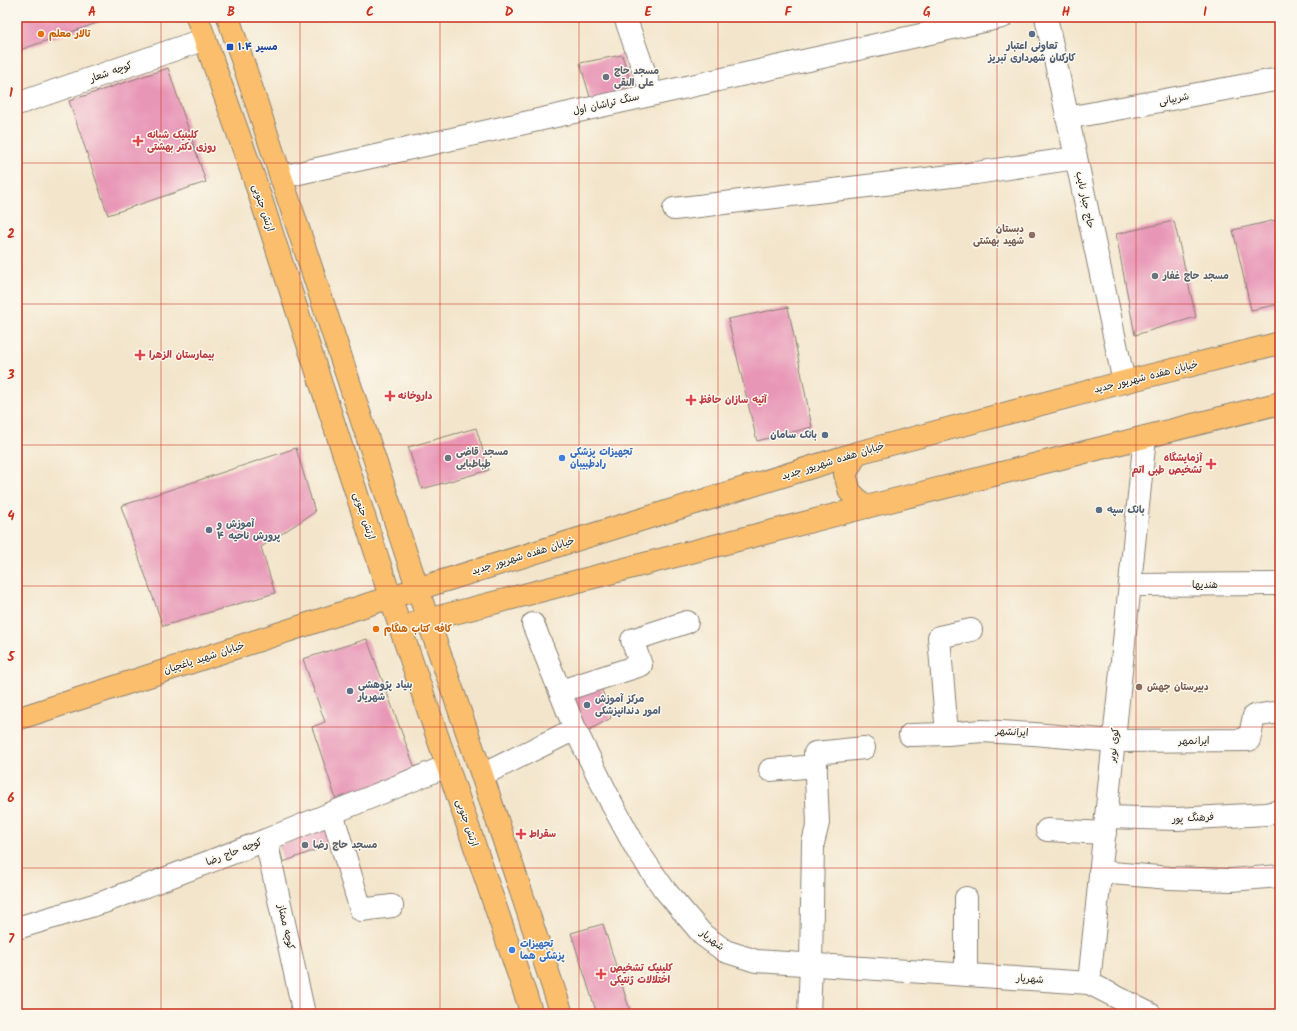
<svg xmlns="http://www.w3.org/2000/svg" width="1297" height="1031" font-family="Kalam,'Playpen Sans Arabic',sans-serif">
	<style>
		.building { fill: #e896b6 }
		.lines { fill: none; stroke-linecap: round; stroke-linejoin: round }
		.minor-casing { stroke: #888074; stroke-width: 24 }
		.major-casing { stroke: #888074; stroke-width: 24 }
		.minor { stroke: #fff; stroke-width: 22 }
		.major { stroke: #fabe6d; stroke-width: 22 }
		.grid { fill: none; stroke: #c8321e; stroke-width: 1; stroke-opacity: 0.55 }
		.food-dot { fill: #e8710a; stroke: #fbf7ec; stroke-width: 1.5 }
		.service-dot { fill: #5c6f8a; stroke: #fbf7ec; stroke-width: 1.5 }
		.transit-dot { fill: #1a4fb4; stroke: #fbf7ec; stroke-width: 1.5 }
		.worship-dot { fill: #6b7280; stroke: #fbf7ec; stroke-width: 1.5 }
		.health-dot { fill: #e0444e; stroke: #fbf7ec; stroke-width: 1.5 }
		.education-dot { fill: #8d6e63; stroke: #fbf7ec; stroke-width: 1.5 }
		.shop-dot { fill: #3f7fe0; stroke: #fbf7ec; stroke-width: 1.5 }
		.labels { text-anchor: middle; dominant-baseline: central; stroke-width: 3; stroke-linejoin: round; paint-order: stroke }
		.food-label { font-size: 10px; font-weight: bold; fill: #c56008; stroke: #fbf7ec; text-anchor: start }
		.service-label { font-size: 10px; font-weight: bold; fill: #4e5e75; stroke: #fbf7ec; text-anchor: start }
		.transit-label { font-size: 10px; font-weight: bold; fill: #164399; stroke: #fbf7ec; text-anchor: start }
		.worship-label { font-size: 10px; font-weight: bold; fill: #5b616d; stroke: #fbf7ec; text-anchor: start }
		.street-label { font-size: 10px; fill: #1c1c1c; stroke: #fbf7ec }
		.health-label { font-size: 10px; font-weight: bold; fill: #be3a42; stroke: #fbf7ec; text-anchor: start }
		.education-label { font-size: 10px; font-weight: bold; fill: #785e54; stroke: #fbf7ec; text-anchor: end }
		.shop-label { font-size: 10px; font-weight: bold; fill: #366cbe; stroke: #fbf7ec; text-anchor: start }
		.neatline { fill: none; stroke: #c8321e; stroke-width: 1.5 }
		.grid-label { font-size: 13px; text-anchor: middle; font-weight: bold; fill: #c8321e }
	</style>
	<rect width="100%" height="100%" fill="#fbf7ec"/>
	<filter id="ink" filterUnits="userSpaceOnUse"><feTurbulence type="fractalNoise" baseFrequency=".025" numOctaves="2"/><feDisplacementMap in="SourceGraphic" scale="8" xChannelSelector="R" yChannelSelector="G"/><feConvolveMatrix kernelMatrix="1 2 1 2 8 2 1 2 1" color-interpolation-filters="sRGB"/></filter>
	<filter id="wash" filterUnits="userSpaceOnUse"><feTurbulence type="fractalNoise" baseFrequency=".012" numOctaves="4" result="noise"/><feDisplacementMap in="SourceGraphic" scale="16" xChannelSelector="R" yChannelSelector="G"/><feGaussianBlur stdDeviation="0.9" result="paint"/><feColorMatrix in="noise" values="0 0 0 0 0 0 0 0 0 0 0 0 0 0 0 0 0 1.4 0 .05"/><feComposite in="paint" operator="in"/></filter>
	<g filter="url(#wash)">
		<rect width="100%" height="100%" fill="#f3e5cb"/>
		<g id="blocks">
			<!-- building -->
			<g class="building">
				<path d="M 17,17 L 114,17 L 17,51 Z"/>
				<path d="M 622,55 L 633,91 L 591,100 L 580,63 Z"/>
				<path d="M 168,68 L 206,182 L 108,215 L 69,101 Z"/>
				<path d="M 1280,219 L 1280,304 L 1251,310 L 1233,230 Z"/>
				<path d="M 1174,221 L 1196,317 L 1135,335 L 1116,234 Z"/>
				<path d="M 788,307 L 812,427 L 757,441 L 728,319 Z"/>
				<path d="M 476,428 L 489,470 L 422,489 L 408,447 Z"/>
				<path d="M 296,448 L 315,512 L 261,547 L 275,593 L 163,626 L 121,506 Z"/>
				<path d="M 367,639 L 416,771 L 336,799 L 312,727 L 325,722 L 303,659 Z"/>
				<path d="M 599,680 L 611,718 L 580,735 L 563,692 Z"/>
				<path d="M 326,826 L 332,844 L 283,862 L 279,846 Z"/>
				<path d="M 603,924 L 631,1014 L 597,1014 L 571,933 Z"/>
			</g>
		</g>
	</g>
	<g filter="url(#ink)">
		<use href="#blocks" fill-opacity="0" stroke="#888074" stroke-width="1"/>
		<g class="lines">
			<!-- minor casing -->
			<g class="minor-casing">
				<g id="minor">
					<path d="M 625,17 L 652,94"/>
					<path d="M 1046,17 L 1124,382"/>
					<path d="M 17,104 L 205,39"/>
					<path d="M 1067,118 L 1280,79"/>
					<path d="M 281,177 L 1002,17"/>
					<path d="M 674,209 L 976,173 L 1076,158"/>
					<path d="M 1130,585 L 1280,584"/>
					<path d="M 533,624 L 575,729"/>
					<path d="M 561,691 L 641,665 L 632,640 L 687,622"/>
					<path d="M 947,734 L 939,637 L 971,630"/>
					<path d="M 910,735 L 947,734 L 982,731 L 1034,734 L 1114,741 L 1249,740 L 1254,716 L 1280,712"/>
					<path d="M 770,770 L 816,766"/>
					<path d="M 482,775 L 575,729 L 613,806 L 637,850 L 664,889 L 703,935 L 725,951 L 756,961 L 1089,983 L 1150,1014"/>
					<path d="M 332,813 L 361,910 L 392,906"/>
					<path d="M 1106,817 L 1177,819 L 1266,814 L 1280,811"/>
					<path d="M 1047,830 L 1105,833"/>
					<path d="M 266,840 L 304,1014"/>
					<path d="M 1100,872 L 1170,878 L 1231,880 L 1280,876"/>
					<path d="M 17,928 L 104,902 L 266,840 L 447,766"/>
					<path d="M 966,974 L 966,898"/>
					<path d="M 1089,983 L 1145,437"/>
					<path d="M 809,1014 L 811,965 L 813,843 L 818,823 L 815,753 L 864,748"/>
				</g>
			</g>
			<!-- major casing -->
			<g class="major-casing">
				<g id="major">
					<path d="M 197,17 L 255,181 L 400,627 L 532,1014"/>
					<path d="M 228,17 L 428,620 L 482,775 L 562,1014"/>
					<path d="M 857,453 L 845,474 L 850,492 L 866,507"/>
					<path d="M 415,623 L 866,507 L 1280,403"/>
					<path d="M 17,719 L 391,597 L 857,453 L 1124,382 L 1280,343"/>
				</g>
			</g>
			<!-- minor -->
			<use href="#minor" class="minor"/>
			<!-- major -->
			<use href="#major" class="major"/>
		</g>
	</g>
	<!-- grid -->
	<path class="grid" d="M 161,17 L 161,1014M 300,17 L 300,1014M 440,17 L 440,1014M 579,17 L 579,1014M 718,17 L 718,1014M 857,17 L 857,1014M 997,17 L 997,1014M 1136,17 L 1136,1014M 17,163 L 1280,163M 17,304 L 1280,304M 17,445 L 1280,445M 17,586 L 1280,586M 17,727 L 1280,727M 17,868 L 1280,868"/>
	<!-- markers -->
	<g class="food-dot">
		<circle cx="41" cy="34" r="4"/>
		<circle cx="376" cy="629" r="4"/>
	</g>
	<g class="service-dot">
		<circle cx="1032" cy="34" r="4"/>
		<circle cx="825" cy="435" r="4"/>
		<circle cx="1099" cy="510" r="4"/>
		<circle cx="209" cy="530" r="4"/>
		<circle cx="350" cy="691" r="4"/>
		<circle cx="587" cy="705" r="4"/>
	</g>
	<rect class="transit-dot" x="226" y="43" width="8" height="8" rx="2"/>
	<g class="worship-dot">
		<circle cx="606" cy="77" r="4"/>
		<circle cx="1155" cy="276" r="4"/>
		<circle cx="448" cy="458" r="4"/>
		<circle cx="305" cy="845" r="4"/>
	</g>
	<g class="health-dot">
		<path d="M136 135h4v4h4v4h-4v4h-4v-4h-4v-4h4z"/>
		<path d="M138 349h4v4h4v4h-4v4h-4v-4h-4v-4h4z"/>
		<path d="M388 390h4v4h4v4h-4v4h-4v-4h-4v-4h4z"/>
		<path d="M689 394h4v4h4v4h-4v4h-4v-4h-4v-4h4z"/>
		<path d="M1209 458h4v4h4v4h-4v4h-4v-4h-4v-4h4z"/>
		<path d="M519 828h4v4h4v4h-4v4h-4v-4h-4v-4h4z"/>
		<path d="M599 968h4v4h4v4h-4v4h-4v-4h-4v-4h4z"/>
	</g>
	<g class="education-dot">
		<circle cx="1032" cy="235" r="4"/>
		<circle cx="1139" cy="687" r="4"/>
	</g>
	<g class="shop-dot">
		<circle cx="562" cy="458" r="4"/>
		<circle cx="512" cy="950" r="4"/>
	</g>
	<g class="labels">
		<!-- food labels -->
		<g class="food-label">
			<text x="49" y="34">تالار معلم</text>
			<text x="384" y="629">کافه کتاب هنگام</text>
		</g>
		<!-- service labels -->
		<g class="service-label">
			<text x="1032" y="46" text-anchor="middle">تعاونی اعتبار<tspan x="1032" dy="12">کارکنان شهرداری تبریز</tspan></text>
			<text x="817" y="435" text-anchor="end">بانک سامان</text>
			<text x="1107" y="510">بانک سپه</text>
			<text x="217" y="524">آموزش و<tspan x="217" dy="12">پرورش ناحیه ۴</tspan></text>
			<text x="358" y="685">بنیاد پژوهشی<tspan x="358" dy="12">شهریار</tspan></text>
			<text x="595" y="699">مرکز آموزش<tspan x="595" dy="12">امور دندانپزشکی</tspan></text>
		</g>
		<!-- transit labels -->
		<g class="transit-label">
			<text x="238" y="47">مسیر ۱۰۴</text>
		</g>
		<!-- worship labels -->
		<g class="worship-label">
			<text x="614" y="71">مسجد حاج<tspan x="614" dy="12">علی النقی</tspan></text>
			<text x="1163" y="276">مسجد حاج غفار</text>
			<text x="456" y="452">مسجد قاضی<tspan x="456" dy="12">طباطبایی</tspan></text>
			<text x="313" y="845">مسجد حاج رضا</text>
		</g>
		<!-- street labels -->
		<g class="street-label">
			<text transform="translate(111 72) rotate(-19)">کوچه شعار</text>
			<text transform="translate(1174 99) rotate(-11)">شربیانی</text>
			<text transform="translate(606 104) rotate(-13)">سنگ تراشان اول</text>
			<text transform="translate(1085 200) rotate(78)">حاج جبار نایب</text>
			<text transform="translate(263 208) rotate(72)">ارتش جنوبی</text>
			<text transform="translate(1146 377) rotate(-14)">خیابان هفده شهریور جدید</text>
			<text transform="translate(833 461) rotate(-17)">خیابان هفده شهریور جدید</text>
			<text transform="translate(364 516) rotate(72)">ارتش جنوبی</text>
			<text transform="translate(523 556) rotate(-17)">خیابان هفده شهریور جدید</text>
			<text x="1205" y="585">هندیها</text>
			<text transform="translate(204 658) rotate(-18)">خیابان شهید یاغچیان</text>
			<text transform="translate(1012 732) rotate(3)">ایرانشهر</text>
			<text transform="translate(1194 741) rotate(-1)">ایرانمهر</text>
			<text transform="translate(1114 745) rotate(-84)">کوی نوبر</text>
			<text transform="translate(1193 818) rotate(-3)">فرهنگ پور</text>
			<text transform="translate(467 823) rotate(71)">ارتش جنوبی</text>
			<text transform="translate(234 852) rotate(-21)">کوچه حاج رضا</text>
			<text transform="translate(286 927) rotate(77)">کوچه ممتاز</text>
			<text transform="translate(712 940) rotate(38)">شهریار</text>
			<text transform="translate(1030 979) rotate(4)">شهریار</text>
		</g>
		<!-- health labels -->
		<g class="health-label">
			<text x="147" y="135">کلینیک شبانه<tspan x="147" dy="12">روزی دکتر بهشتی</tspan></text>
			<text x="149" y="355">بیمارستان الزهرا</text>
			<text x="398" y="396">داروخانه</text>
			<text x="699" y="400">آتیه سازان حافظ</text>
			<text x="1202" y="458" text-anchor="end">آزمایشگاه<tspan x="1202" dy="12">تشخیص طبی اتم</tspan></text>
			<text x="529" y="834">سقراط</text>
			<text x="610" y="968">کلینیک تشخیص<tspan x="610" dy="12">اختلالات ژنتیکی</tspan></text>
		</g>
		<!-- education labels -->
		<g class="education-label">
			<text x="1024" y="229">دبستان<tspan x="1024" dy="12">شهید بهشتی</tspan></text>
			<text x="1147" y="687" text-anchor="start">دبیرستان جهش</text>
		</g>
		<!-- shop labels -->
		<g class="shop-label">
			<text x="570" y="452">تجهیزات پزشکی<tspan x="570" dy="12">رادطبیبان</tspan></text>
			<text x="520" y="944">تجهیزات<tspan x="520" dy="12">پزشکی هما</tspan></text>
		</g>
	</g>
	<!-- margin -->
	<rect width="1297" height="1031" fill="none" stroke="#fbf7ec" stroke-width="44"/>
	<rect x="22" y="22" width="1253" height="987" class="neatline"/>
	<g class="grid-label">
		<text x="92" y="16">A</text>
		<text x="231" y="16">B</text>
		<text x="370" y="16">C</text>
		<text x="509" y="16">D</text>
		<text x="648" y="16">E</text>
		<text x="788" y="16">F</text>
		<text x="927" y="16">G</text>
		<text x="1066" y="16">H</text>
		<text x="1205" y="16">I</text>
		<text x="11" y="97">1</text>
		<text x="11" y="238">2</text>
		<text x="11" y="379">3</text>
		<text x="11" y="520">4</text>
		<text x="11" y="661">5</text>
		<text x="11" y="802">6</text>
		<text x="11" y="943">7</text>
	</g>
</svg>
